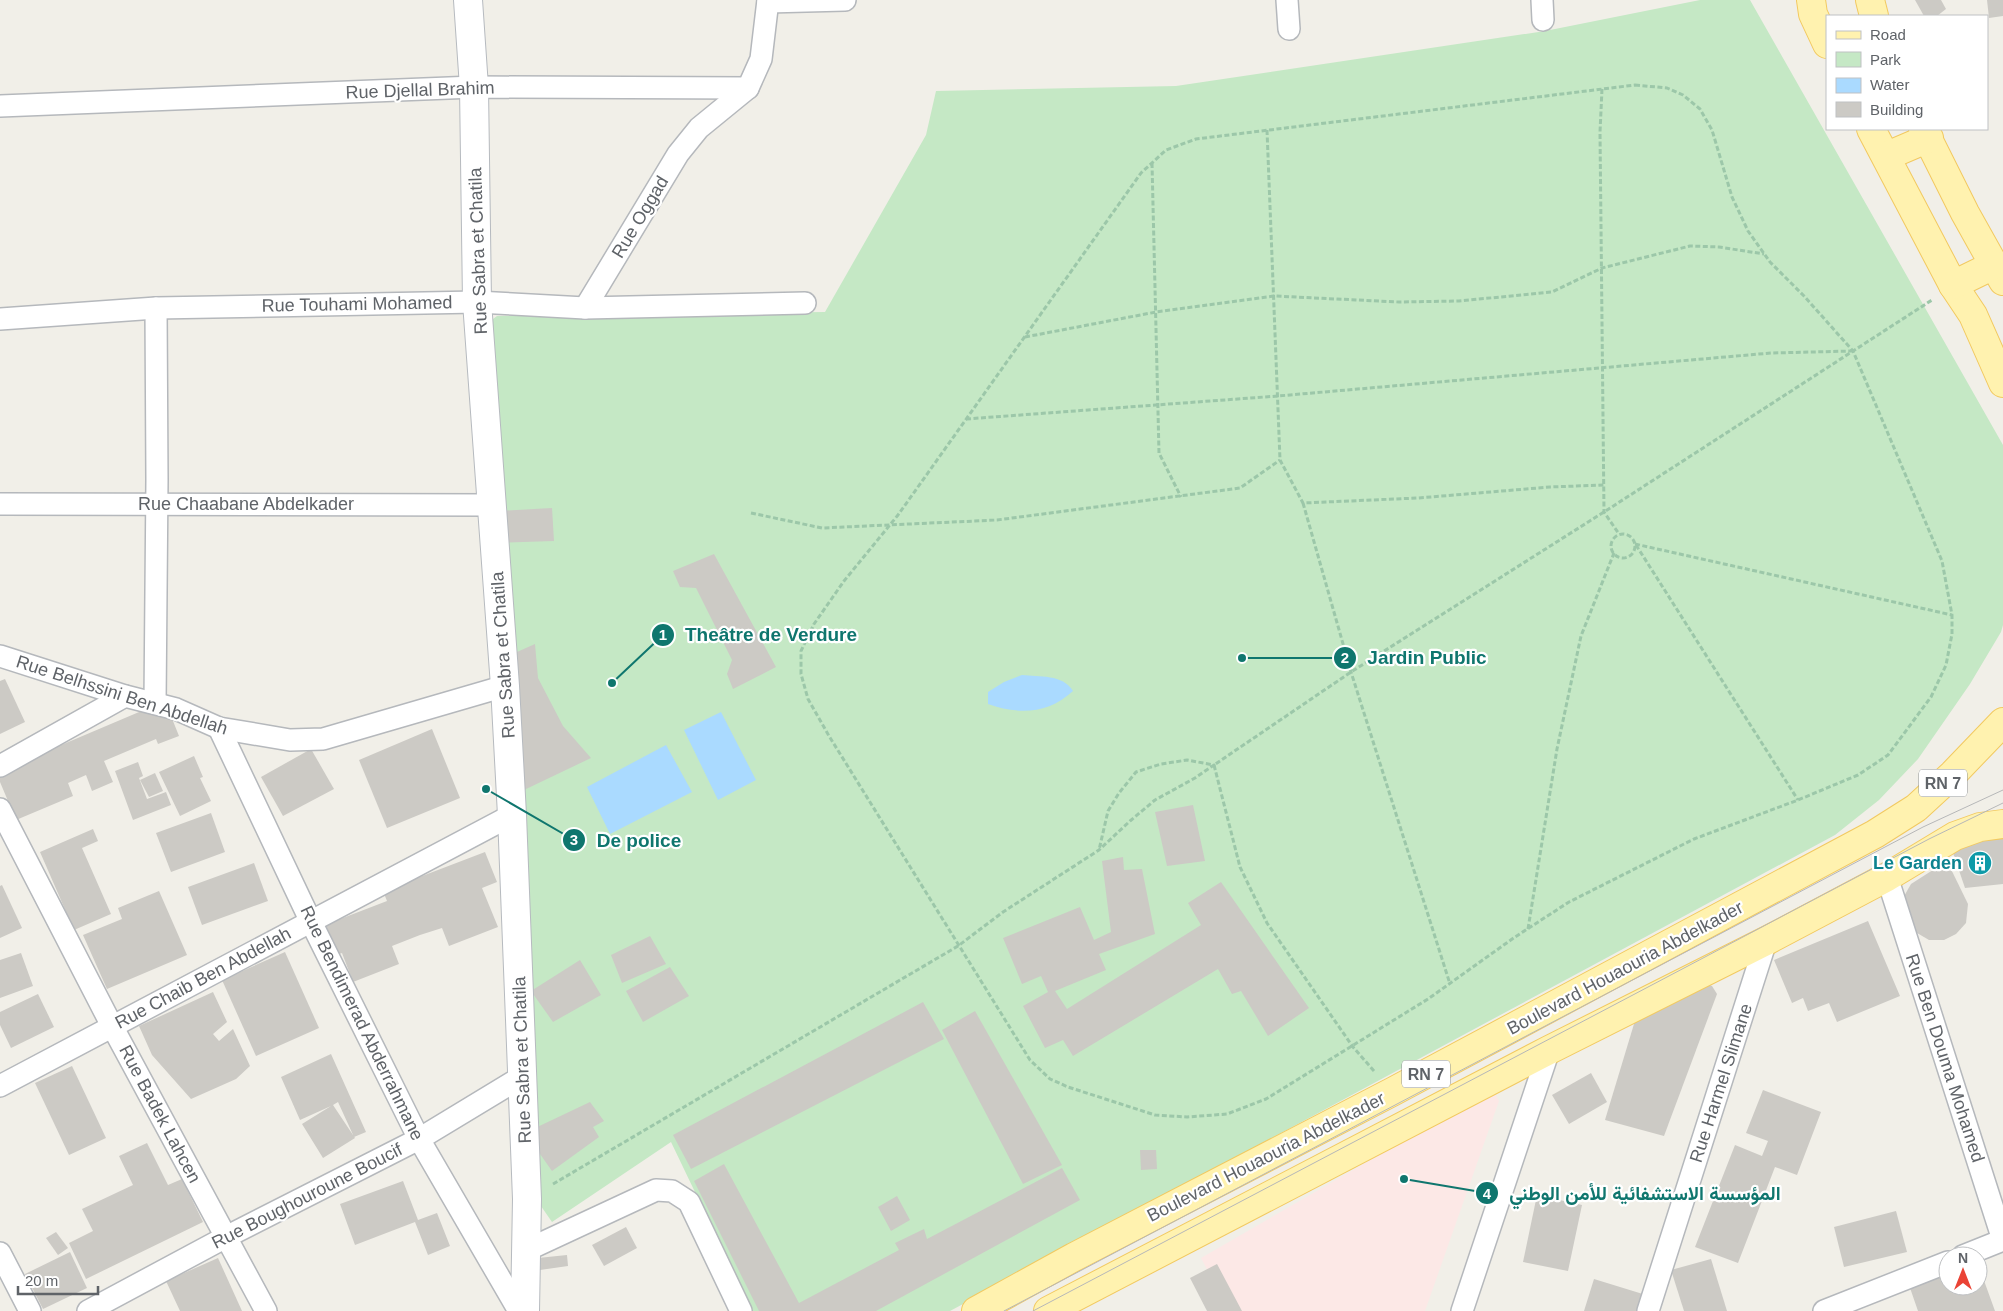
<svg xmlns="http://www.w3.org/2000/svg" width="2003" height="1311" font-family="Arial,Vazirmatn,sans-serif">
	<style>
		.medical { fill: #fce8e6 }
		.green { fill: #c5e8c5 }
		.water { fill: #aadaff }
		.building { fill: #cccac5 }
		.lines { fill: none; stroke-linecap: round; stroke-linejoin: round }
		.street-casing { stroke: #b5b8bc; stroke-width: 24 }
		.secondary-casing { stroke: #b6babf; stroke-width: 30 }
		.primary-casing { stroke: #f2c960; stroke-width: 30 }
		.path { stroke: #9cc7a9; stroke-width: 3; stroke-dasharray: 5 2.5; stroke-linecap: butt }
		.street { stroke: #fff; stroke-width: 21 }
		.secondary { stroke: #fff; stroke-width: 28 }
		.primary { stroke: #fff2af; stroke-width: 28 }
		.tram { stroke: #b6b7b8; stroke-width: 1 }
		.labels { text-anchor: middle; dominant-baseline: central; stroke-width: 4.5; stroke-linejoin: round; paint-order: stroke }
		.shield { fill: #fff; stroke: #8f9295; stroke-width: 1 }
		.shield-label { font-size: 16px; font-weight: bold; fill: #5f6368 }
		.street-label { font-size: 18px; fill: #5f6368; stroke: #fff }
		.culture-label { font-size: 18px; font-weight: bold; fill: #0d838f; stroke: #fff; text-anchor: end }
		.leader { fill: none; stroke: #0f766e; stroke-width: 2 }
		.callout-dot { fill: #0f766e; stroke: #fff; stroke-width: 2 }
		.mark-label { font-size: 15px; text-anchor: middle; font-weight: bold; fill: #fff }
		.callout-label { font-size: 19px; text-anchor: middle; font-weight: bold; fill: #0f766e; stroke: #fff; stroke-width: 4.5; stroke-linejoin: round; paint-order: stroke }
	</style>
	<rect width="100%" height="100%" fill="#f1efe8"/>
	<!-- medical -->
	<path class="medical" d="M 1494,1092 L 1499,1101 L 1425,1311 L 1229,1311 L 1201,1258 L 1483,1095 Z"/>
	<!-- green -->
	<path class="green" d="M 1700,0 L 1750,0 L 2003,445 L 2003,625 L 2001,632 L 1970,684 L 1918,759 L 1879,800 L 1835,835 L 950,1311 L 752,1311 L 671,1142 L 552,1222 L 525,1183 L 485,325 L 497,316 L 825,312 L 926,135 L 936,91 L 1176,86 L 1545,31 Z"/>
	<!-- water -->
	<g class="water">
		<path d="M 1022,675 C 1039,677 1063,674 1073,691 C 1048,714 1019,715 988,704 L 988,692 L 1004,682 Z"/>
		<path d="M 721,712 L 756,780 L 718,800 L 684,730 Z"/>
		<path d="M 666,745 L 692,792 L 610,834 L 587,787 Z"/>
	</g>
	<!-- building -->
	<g class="building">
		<path d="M 1915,0 L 1941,0 L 1946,9 L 1937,16 L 1924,16 Z"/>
		<path d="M 1987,0 L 2003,0 L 2003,16 L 1989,18 Z"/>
		<path d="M 552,508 L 554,541 L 497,543 L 497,511 Z"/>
		<path d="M 714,554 L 776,667 L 733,689 L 727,674 L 732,660 L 696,588 L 680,587 L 673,571 Z"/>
		<path d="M 535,644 L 538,678 L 563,726 L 591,758 L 524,790 L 517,652 Z"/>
		<path d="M 5,679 L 25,722 L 0,734 L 0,681 Z"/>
		<path d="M 165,701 L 179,736 L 158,744 L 156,739 L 104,761 L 113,782 L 92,791 L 86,775 L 68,783 L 73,796 L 16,820 L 0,782 L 0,771 Z"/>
		<path d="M 432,729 L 460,798 L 387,828 L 359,760 Z"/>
		<path d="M 311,749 L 334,789 L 283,816 L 261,777 Z"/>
		<path d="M 194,756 L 203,777 L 200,778 L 211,801 L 180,816 L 159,772 Z"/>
		<path d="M 138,762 L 143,776 L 139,778 L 147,799 L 166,792 L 171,805 L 133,820 L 115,771 Z"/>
		<path d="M 155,773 L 163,791 L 149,797 L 140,780 Z"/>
		<path d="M 1193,805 L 1205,861 L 1167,866 L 1155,812 Z"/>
		<path d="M 211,813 L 225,852 L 171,872 L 156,833 Z"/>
		<path d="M 93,829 L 98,841 L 82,848 L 111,914 L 74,930 L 40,852 Z"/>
		<path d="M 2003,831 L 2003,884 L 1965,888 L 1949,841 Z"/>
		<path d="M 485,852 L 497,882 L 482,888 L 498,927 L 449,946 L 442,928 L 420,935 L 392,946 L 399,964 L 353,982 L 342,953 L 333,956 L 322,926 L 387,901 L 383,891 Z"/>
		<path d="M 1123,857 L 1124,870 L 1142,869 L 1155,934 L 1099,954 L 1106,970 L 1055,991 L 1067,1009 L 1201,925 L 1188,903 L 1221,882 L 1309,1008 L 1268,1036 L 1241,991 L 1232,994 L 1218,969 L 1073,1056 L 1063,1040 L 1045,1048 L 1023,1006 L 1048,992 L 1041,976 L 1022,984 L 1003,938 L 1080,907 L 1094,940 L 1111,932 L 1102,861 Z"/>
		<path d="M 1947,861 L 1968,904 L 1966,923 L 1956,934 L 1944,940 L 1929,940 L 1912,930 L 1903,898 L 1911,884 Z"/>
		<path d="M 254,863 L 268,901 L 202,925 L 188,887 Z"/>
		<path d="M 2,885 L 22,928 L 0,938 L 0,886 Z"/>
		<path d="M 159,891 L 187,955 L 107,989 L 83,935 L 122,919 L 118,908 Z"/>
		<path d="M 1868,921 L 1900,996 L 1837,1022 L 1829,1003 L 1808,1011 L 1803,998 L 1792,1003 L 1774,960 Z"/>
		<path d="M 650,936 L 666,964 L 622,983 L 611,955 Z"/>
		<path d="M 285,952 L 319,1028 L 256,1056 L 222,980 Z"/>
		<path d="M 21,953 L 33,986 L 0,998 L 0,960 Z"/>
		<path d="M 580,960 L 601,995 L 553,1022 L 531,991 Z"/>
		<path d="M 670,967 L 689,996 L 643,1022 L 626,991 Z"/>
		<path d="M 1703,983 L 1712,986 L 1717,994 L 1664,1136 L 1605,1120 L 1637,1014 Z"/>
		<path d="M 213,992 L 227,1022 L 213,1034 L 219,1041 L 233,1029 L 250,1066 L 236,1079 L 191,1099 L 152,1055 L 139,1026 Z"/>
		<path d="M 38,994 L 54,1027 L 11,1048 L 0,1025 L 0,1012 Z"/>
		<path d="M 923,1002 L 944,1039 L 691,1169 L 673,1135 Z"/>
		<path d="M 975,1011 L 1062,1165 L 1023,1184 L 942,1030 Z"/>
		<path d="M 331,1054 L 366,1132 L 354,1137 L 338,1102 L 333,1105 L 355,1138 L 323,1158 L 302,1124 L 331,1106 L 300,1120 L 281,1077 Z"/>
		<path d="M 72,1066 L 106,1138 L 69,1155 L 35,1083 Z"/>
		<path d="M 1591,1073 L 1607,1102 L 1569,1124 L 1552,1095 Z"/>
		<path d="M 1763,1090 L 1821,1112 L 1797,1175 L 1775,1167 L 1738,1263 L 1695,1247 L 1735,1145 L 1762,1156 L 1768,1141 L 1746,1133 Z"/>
		<path d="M 590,1102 L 604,1121 L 593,1127 L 599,1137 L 552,1171 L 533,1144 L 531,1130 Z"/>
		<path d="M 147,1143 L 168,1185 L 182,1179 L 203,1222 L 86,1279 L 69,1243 L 93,1231 L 82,1209 L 133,1185 L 119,1156 Z"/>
		<path d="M 1140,1150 L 1156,1150 L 1157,1169 L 1141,1170 Z"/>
		<path d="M 724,1164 L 799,1303 L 899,1250 L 895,1243 L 924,1229 L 927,1239 L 1062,1168 L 1080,1200 L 876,1311 L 759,1311 L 694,1181 Z"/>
		<path d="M 403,1181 L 418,1220 L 437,1213 L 450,1246 L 428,1255 L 415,1222 L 355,1245 L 340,1204 Z"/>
		<path d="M 1537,1195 L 1582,1205 L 1568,1271 L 1523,1262 Z"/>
		<path d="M 897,1196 L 910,1220 L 891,1231 L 878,1207 Z"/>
		<path d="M 1896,1211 L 1907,1252 L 1844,1267 L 1834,1227 Z"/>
		<path d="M 626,1227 L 637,1248 L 604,1266 L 592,1245 Z"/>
		<path d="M 56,1232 L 68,1248 L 58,1255 L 46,1238 Z"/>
		<path d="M 70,1252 L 87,1288 L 43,1309 L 25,1274 Z"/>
		<path d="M 567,1255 L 568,1266 L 540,1270 L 538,1258 Z"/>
		<path d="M 218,1258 L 242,1311 L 180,1311 L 166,1281 Z"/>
		<path d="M 1711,1259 L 1727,1311 L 1684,1311 L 1671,1270 Z"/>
		<path d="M 1217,1264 L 1242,1311 L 1207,1311 L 1190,1278 Z"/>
		<path d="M 1978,1264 L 1995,1311 L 1918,1311 L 1909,1285 L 1948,1271 L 1948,1286 L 1978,1286 Z"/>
		<path d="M 1594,1279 L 1646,1295 L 1641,1311 L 1584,1311 Z"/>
	</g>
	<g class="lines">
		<!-- street casing -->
		<g class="street-casing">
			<g id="street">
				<path d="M 1287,0 L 1289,29"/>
				<path d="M 1542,0 L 1543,20"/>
				<path d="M 768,2 L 845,0"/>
				<path d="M 0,106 L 474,87 L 748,88 L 761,59 L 768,0"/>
				<path d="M 585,308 L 678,154 L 699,128 L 748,88"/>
				<path d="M 0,319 L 156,308 L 477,302 L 585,308 L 805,303"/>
				<path d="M 0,504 L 493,505"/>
				<path d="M 0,656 L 125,696 L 176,709 L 219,728 L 290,740 L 323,739 L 505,686"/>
				<path d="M 155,703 L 157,480 L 156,308"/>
				<path d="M 219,728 L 311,922 L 419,1139 L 519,1311"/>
				<path d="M 0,766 L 125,696"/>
				<path d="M 0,809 L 112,1026 L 266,1311"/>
				<path d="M 1887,877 L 2003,1240"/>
				<path d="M 0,1086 L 512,815"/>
				<path d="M 527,1250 L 656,1190 L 672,1191 L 689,1202 L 741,1311"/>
				<path d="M 0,1253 L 30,1311"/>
				<path d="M 1963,1256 L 2003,1240"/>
				<path d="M 88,1311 L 226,1237 L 419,1139 L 523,1076"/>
				<path d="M 1462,1311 L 1549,1050"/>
				<path d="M 1648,1311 L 1766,941"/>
				<path d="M 1824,1311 L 1948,1262"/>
			</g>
		</g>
		<!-- secondary casing -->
		<g class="secondary-casing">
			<path id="secondary" d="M 468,0 L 474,87 L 477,302 L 505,686 L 512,815 L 527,1199 L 525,1311"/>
		</g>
		<!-- primary casing -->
		<g class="primary-casing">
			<g id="primary">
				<path d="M 1811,0 L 1813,14 L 1827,44"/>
				<path d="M 1870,0 L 1874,16"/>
				<path d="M 1871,129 L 1953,285 L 1973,315 L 2003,383"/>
				<path d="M 1923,129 L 1965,213 L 2003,281"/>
				<path d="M 1887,156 L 1929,138"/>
				<path d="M 1953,285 L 1994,265"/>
				<path d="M 976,1311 L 1074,1257 L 1392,1092 L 1875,834 L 1916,808 L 1953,774 L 2003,722"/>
				<path d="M 1048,1311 L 1549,1050 L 1766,941 L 1887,877 L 1955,836 L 1980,827 L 2003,824"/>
			</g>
		</g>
		<!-- path -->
		<g class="path">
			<path d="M 1635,85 L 1667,88 L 1683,95 L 1700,109 L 1712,130 L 1732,197 L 1748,231 L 1770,262 L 1804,296 L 1853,351 L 1942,561 L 1952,615 L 1952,634 L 1946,665 L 1931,697 L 1888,755 L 1858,775 L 1798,800 L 1694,839 L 1569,902 L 1515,937 L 1428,999 L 1266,1099 L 1227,1114 L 1187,1117 L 1155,1115 L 1068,1087 L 1050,1079 L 1030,1060 L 829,736 L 808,699 L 801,674 L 801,651 L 814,624 L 844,581 L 898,515 L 1141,173 L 1166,150 L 1196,139 Z"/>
			<path d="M 1602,89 L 1600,132 L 1604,512 L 1619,534"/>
			<path d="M 1267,130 L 1280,460 L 1303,503 L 1418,498 L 1550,487 L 1604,485"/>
			<path d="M 1152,163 L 1159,453 L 1181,497"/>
			<path d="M 1025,337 L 1156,312 L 1274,296 L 1399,302 L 1459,301 L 1552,292 L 1602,268 L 1690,246 L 1719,247 L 1764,254"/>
			<path d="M 966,419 L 1278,396 L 1771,353 L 1852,351"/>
			<path d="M 1303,503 L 1351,672 L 1450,984"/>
			<path d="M 751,513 L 822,528 L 997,520 L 1240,488 L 1280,460"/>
			<circle cx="1623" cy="546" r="12"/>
			<path d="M 1635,544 L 1952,615"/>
			<path d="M 1636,545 L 1798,800"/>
			<path d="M 1528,929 L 1557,749 L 1581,636 L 1614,553"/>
			<path d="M 1374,1071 L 1353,1047 L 1267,923 L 1240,867 L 1214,765 L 1351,672 L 1604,512 L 1932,300"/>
			<path d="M 553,1184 L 958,946 L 1003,912 L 1099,850 L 1130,821 L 1155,800 L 1195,778 L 1214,765 L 1187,760 L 1161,764 L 1136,772 L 1119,793 L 1108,811 L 1099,850"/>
		</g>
		<!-- street -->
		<use href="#street" class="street"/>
		<!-- secondary -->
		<use href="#secondary" class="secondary"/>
		<!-- primary -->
		<use href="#primary" class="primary"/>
		<!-- tram -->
		<g class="tram">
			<path d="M 1004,1311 L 1923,827 L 2003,790"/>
			<path d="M 1033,1311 L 1929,839 L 2003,803"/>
		</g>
	</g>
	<!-- icons -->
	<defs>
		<g id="building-disc" transform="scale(1.25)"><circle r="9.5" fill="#0f9aa8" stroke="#fff"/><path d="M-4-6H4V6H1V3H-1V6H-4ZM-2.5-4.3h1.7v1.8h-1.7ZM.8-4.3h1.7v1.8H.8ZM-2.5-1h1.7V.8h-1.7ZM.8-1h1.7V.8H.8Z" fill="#fff"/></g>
	</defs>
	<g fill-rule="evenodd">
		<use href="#building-disc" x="1980" y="863"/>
	</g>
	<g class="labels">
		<!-- shield labels -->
		<g class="shield">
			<rect x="1919" y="769.5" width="48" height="27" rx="4"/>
			<rect x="1402" y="1060.5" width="48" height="27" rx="4"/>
		</g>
		<g class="shield-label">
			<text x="1943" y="783">RN 7</text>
			<text x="1426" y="1074">RN 7</text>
		</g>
		<!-- street labels -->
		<g class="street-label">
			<text transform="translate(420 90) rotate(-2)">Rue Djellal Brahim</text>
			<text transform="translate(640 217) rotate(-59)">Rue Oggad</text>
			<text transform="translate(478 251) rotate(-92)">Rue Sabra et Chatila</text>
			<text transform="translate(357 304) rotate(-1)">Rue Touhami Mohamed</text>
			<text x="246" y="504">Rue Chaabane Abdelkader</text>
			<text transform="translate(503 655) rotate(-94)">Rue Sabra et Chatila</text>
			<text transform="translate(122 695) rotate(18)">Rue Belhssini Ben Abdellah</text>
			<text transform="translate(1625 968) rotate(-28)">Boulevard Houaouria Abdelkader</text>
			<text transform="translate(203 978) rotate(-28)">Rue Chaib Ben Abdellah</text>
			<text transform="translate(362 1023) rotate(64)">Rue Bendimerad Abderrahmane</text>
			<text transform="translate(1945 1058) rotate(72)">Rue Ben Douma Mohamed</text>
			<text transform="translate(522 1060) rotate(-92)">Rue Sabra et Chatila</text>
			<text transform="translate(1721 1083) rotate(-72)">Rue Harmel Slimane</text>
			<text transform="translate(160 1114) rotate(62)">Rue Badek Lahcen</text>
			<text transform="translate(1266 1157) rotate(-27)">Boulevard Houaouria Abdelkader</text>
			<text transform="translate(307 1196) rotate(-27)">Rue Boughouroune Boucif</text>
		</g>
		<!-- culture labels -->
		<g class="culture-label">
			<text x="1962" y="863">Le Garden</text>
		</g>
	</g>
	<!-- callouts -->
	<path class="leader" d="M612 683L663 635M1242 658L1345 658M486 789L574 840M1404 1179L1487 1193"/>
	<g class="callout-dot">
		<circle cx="612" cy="683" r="5"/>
		<circle cx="1242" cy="658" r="5"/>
		<circle cx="486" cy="789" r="5"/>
		<circle cx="1404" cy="1179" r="5"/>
		<circle cx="663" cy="635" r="12"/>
		<circle cx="1345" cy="658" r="12"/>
		<circle cx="574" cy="840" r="12"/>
		<circle cx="1487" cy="1193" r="12"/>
	</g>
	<g class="mark-label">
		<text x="663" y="640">1</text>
		<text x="1345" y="663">2</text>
		<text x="574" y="845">3</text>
		<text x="1487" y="1199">4</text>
	</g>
	<g class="callout-label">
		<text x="771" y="641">Theâtre de Verdure</text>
		<text x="1427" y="664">Jardin Public</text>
		<text x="639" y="847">De police</text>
		<text x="1645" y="1200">المؤسسة الاستشفائية للأمن الوطني</text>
	</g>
	<!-- legend -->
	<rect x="1826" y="15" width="162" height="115" fill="#ffffff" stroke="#bfc1c3"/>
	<rect x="1836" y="31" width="25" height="8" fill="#fff2af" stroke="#bfc1c3"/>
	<text x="1870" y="40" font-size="15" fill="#5f6368">Road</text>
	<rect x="1836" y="52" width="25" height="15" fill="#c5e8c5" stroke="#bfc1c3"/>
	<text x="1870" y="65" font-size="15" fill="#5f6368">Park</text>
	<rect x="1836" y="78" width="25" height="15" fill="#aadaff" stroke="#bfc1c3"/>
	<text x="1870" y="90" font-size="15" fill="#5f6368">Water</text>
	<rect x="1836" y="102" width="25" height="15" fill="#cccac5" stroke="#bfc1c3"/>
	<text x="1870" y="115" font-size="15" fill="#5f6368">Building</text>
	<!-- north arrow -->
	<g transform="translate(1963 1271)"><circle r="24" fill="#ffffff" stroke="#bfc1c3"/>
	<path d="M0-4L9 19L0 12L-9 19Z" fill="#ea4335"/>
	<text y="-8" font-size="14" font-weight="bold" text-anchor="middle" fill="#5f6368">N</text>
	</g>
	<!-- scale -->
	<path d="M18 1286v8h80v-8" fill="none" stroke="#5f6368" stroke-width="2.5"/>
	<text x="25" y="1286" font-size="15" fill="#5f6368" stroke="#ffffff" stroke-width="4" paint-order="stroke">20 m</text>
</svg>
